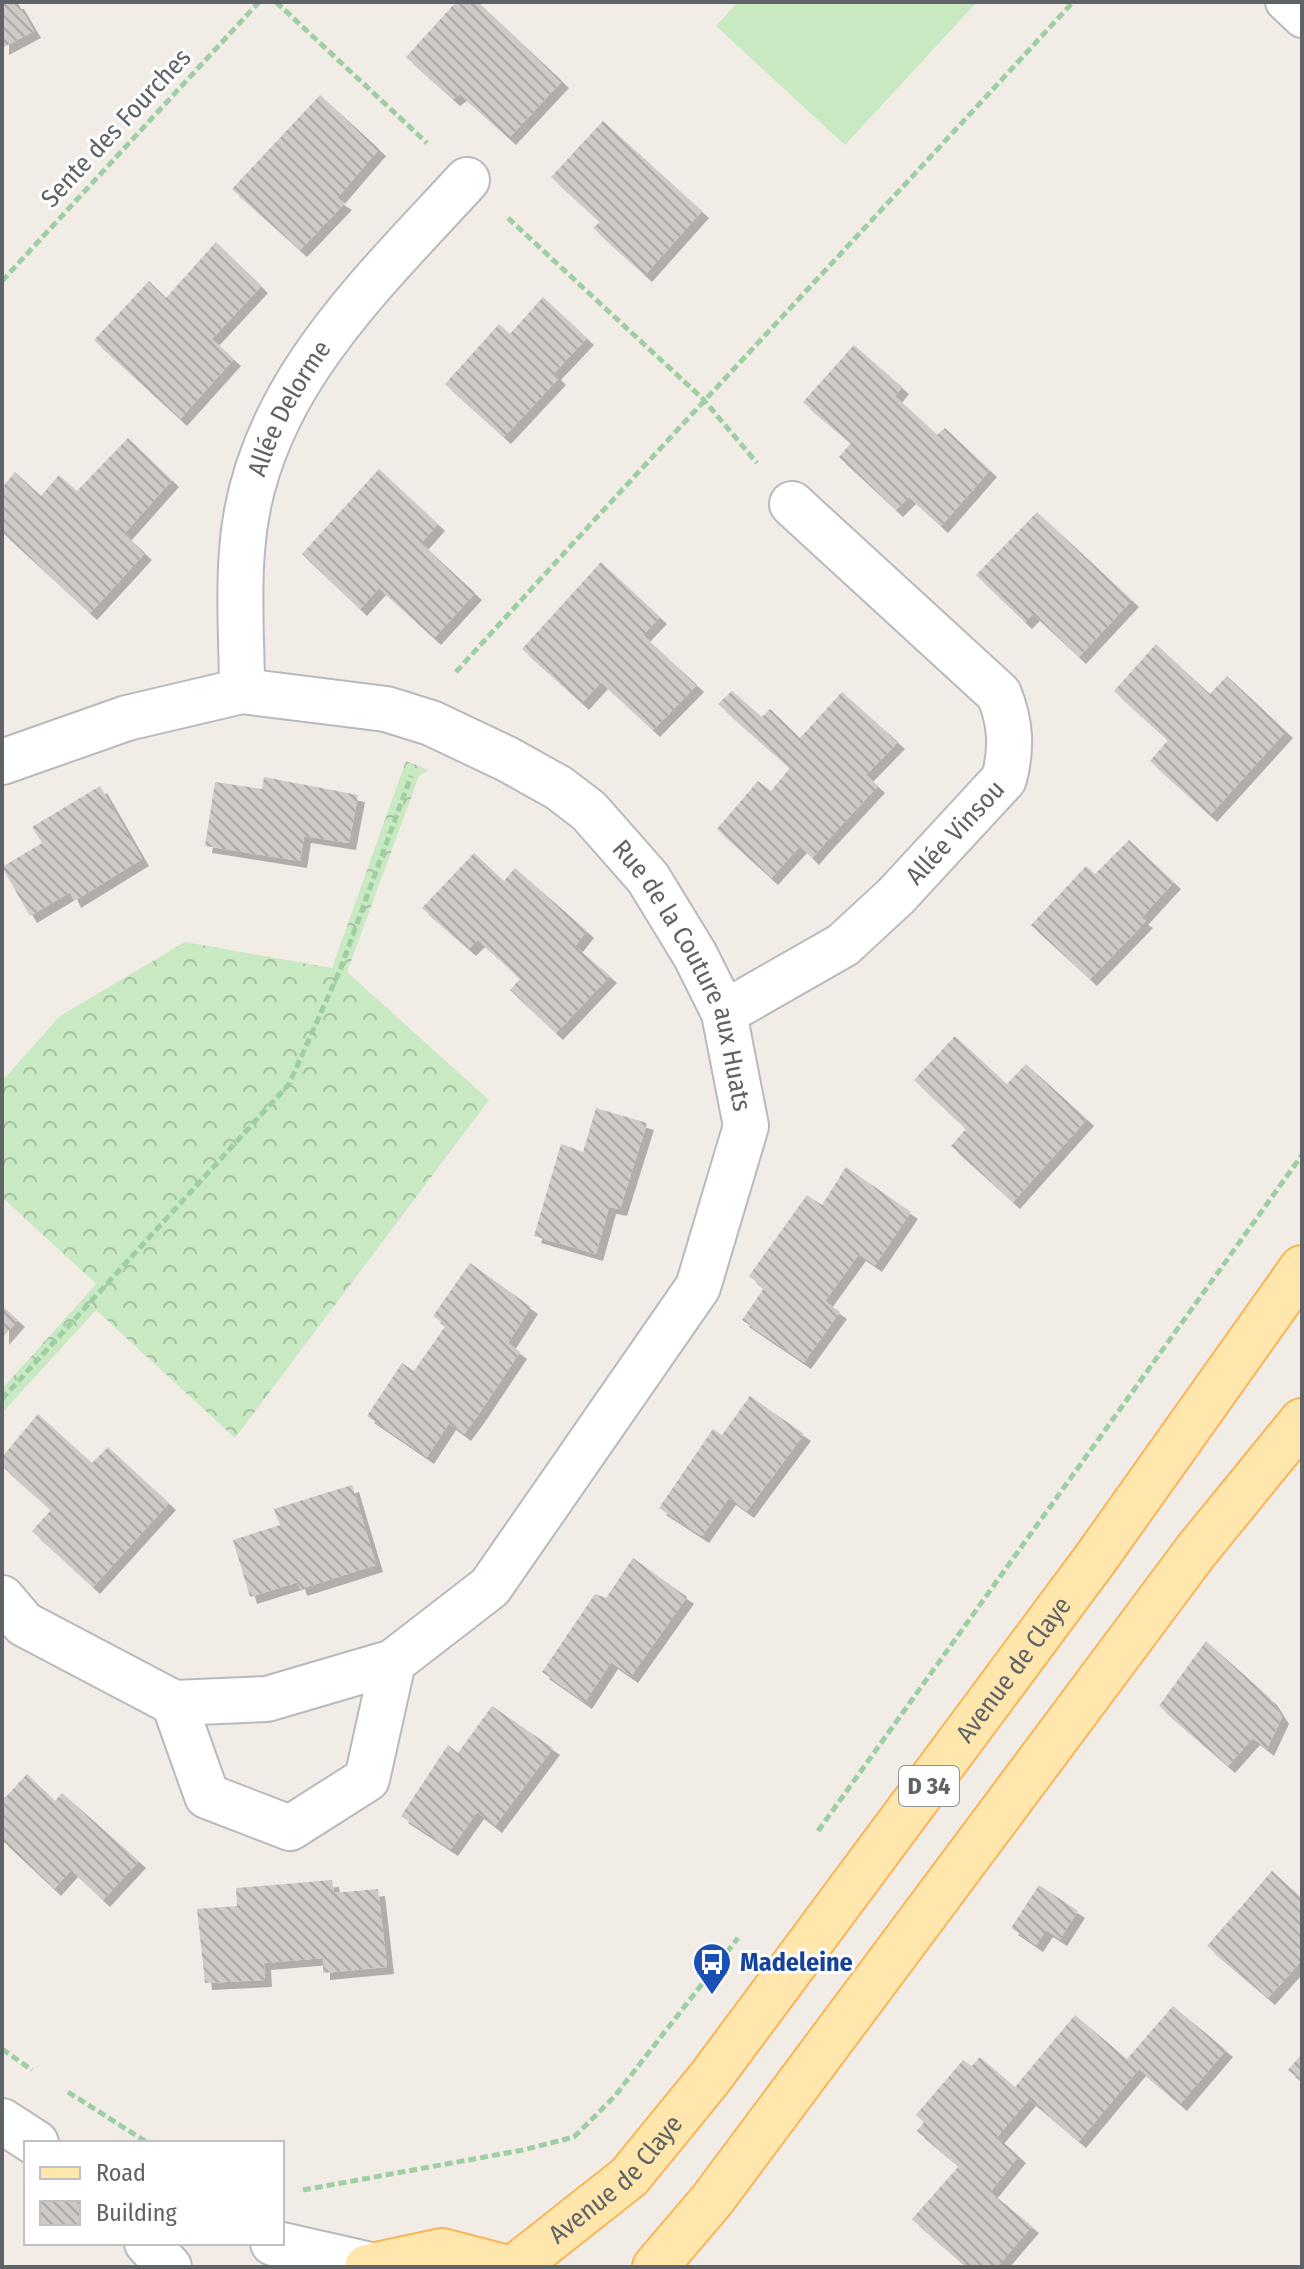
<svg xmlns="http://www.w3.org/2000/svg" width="1304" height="2269" font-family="'Fira Sans Condensed',sans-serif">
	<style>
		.forest { fill: url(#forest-crowns) }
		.garden { fill: #c8e9c2 }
		.building { fill: url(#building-back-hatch); filter: url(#shadow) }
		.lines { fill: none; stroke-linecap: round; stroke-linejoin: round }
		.service-casing { stroke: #b7babd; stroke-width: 40 }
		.minor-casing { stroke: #b7babd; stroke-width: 48 }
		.tertiary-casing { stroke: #b7babd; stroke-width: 48 }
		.primary-casing { stroke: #f8b458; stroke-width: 48 }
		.path { stroke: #9ecfa4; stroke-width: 5; stroke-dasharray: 8 4; stroke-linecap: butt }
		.service { stroke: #fff; stroke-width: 36 }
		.minor { stroke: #fff; stroke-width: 44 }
		.tertiary { stroke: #fff; stroke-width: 44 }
		.primary { stroke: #ffe6ad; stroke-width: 44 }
		.labels { text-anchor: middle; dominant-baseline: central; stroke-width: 6; stroke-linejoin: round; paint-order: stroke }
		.shield { fill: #fff; stroke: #8e9295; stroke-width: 2 }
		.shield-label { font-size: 24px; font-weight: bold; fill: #5e6367 }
		.street-label { font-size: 26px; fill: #5e6367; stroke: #fff }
		.transit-label { font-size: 26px; font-weight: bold; fill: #164399; stroke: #fff; text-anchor: start }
	</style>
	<defs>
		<pattern id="forest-crowns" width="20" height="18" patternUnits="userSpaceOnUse" patternTransform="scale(2)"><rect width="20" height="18" fill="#c8e9c2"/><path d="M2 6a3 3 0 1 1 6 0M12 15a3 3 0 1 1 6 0" fill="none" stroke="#a6c0a1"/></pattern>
		<pattern id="building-back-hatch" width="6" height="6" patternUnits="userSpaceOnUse" patternTransform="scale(2)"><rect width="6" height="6" fill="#cecac5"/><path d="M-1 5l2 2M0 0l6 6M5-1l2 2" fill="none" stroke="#aaa8a4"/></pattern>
		<filter id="shadow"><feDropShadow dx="7" dy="7" stdDeviation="0" flood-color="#0004"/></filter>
	</defs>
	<rect width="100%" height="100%" fill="#f1ede6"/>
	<!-- forest -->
	<path class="forest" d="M 406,761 L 428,770 L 419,776 L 347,972 L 489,1100 L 235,1438 L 96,1310 L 2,1413 L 2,1389 L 96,1284 L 2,1197 L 2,1081 L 60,1016 L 185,942 L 332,968 Z"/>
	<!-- garden -->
	<path class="garden" d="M 738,2 L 977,2 L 845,145 L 716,26 Z"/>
	<!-- building -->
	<g class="building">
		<path d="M 2,2 L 17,2 L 34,31 L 2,48 Z"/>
		<path d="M 456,2 L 478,2 L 562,81 L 509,138 L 460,94 L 453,99 L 406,57 Z"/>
		<path d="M 320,95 L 379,149 L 337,198 L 345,203 L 300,250 L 232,189 Z"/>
		<path d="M 603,121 L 702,211 L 645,275 L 593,228 L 600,222 L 551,177 Z"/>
		<path d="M 216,242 L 261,286 L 212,339 L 234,359 L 180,419 L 94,340 L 149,281 L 166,298 Z"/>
		<path d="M 543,297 L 587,338 L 554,373 L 559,378 L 504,437 L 445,384 L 499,324 L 510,334 Z"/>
		<path d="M 854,345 L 902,387 L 895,396 L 916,415 L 937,435 L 945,428 L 990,470 L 941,526 L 909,497 L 896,510 L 839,457 L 851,443 L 803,402 Z"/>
		<path d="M 128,438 L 172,480 L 124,534 L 145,553 L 90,613 L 2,532 L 2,488 L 15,472 L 41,496 L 59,475 L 77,491 Z"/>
		<path d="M 379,469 L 438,524 L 421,543 L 475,593 L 434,638 L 379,588 L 360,609 L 302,554 Z"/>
		<path d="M 1037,512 L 1132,600 L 1079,657 L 1033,614 L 1025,622 L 976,575 Z"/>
		<path d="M 601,562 L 660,617 L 643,635 L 697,685 L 653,730 L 601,682 L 582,703 L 522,649 Z"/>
		<path d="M 1156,644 L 1210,694 L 1227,676 L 1286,731 L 1210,815 L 1150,761 L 1168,740 L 1114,691 Z"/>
		<path d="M 732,691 L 762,717 L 770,709 L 800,738 L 842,692 L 898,742 L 866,775 L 878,786 L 825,843 L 812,858 L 800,846 L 771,878 L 717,829 L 758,781 L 771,791 L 790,768 L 718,704 Z"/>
		<path d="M 264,777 L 358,795 L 349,843 L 304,836 L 300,861 L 205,846 L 215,782 L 262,789 Z"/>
		<path d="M 100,786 L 142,859 L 74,901 L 70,892 L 30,916 L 2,867 L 42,843 L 32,827 Z"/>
		<path d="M 1129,840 L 1174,882 L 1141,918 L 1146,921 L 1090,979 L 1031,925 L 1086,866 L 1095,874 Z"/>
		<path d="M 474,853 L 504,881 L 515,868 L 587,931 L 575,946 L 610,976 L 556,1033 L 510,990 L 520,979 L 498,958 L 478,940 L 469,949 L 422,908 Z"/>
		<path d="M 955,1036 L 1007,1084 L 1026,1064 L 1087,1119 L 1013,1202 L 951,1146 L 966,1129 L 914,1080 Z"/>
		<path d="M 596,1108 L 647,1123 L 620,1209 L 609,1207 L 596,1254 L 534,1236 L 561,1144 L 583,1152 Z"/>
		<path d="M 846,1167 L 911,1212 L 875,1265 L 859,1254 L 825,1301 L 840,1312 L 804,1362 L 742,1320 L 764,1288 L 749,1276 L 807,1195 L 822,1205 Z"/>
		<path d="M 470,1263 L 531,1307 L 508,1343 L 520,1352 L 478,1415 L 464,1434 L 449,1423 L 427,1457 L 367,1416 L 402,1363 L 414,1371 L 446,1325 L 433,1316 Z"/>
		<path d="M 2,1306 L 18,1320 L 2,1338 Z"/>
		<path d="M 750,1396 L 804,1434 L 747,1511 L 729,1498 L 702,1536 L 659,1508 L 713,1429 L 722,1435 Z"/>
		<path d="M 38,1414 L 92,1463 L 108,1447 L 169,1503 L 93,1587 L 32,1531 L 51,1510 L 2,1466 L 2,1457 Z"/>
		<path d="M 352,1485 L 376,1565 L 300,1589 L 298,1582 L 250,1597 L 233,1540 L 280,1525 L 274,1509 Z"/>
		<path d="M 633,1558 L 687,1597 L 631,1676 L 611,1662 L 585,1702 L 542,1672 L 595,1594 L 606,1598 Z"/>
		<path d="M 1206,1641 L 1270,1698 L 1282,1717 L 1267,1749 L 1253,1738 L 1228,1766 L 1159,1706 Z"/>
		<path d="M 492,1706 L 553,1748 L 495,1826 L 477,1812 L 451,1849 L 401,1816 L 448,1745 L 458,1753 Z"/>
		<path d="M 27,1774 L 55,1801 L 62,1793 L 139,1861 L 103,1900 L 71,1870 L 54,1889 L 2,1840 L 2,1801 Z"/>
		<path d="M 1272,1871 L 1302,1898 L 1302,1960 L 1268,1998 L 1207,1946 Z"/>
		<path d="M 332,1880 L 334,1893 L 378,1889 L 387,1967 L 323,1973 L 323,1958 L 264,1963 L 265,1980 L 205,1983 L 197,1909 L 237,1906 L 236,1888 Z"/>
		<path d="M 1039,1885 L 1078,1911 L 1060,1939 L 1046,1930 L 1036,1945 L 1011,1928 Z"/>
		<path d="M 1173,2006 L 1226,2050 L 1180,2104 L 1139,2069 L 1079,2141 L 1029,2099 L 997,2137 L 1019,2156 L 990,2192 L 1032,2226 L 997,2267 L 967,2267 L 912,2219 L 959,2166 L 917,2131 L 924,2122 L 916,2115 L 963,2060 L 972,2066 L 980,2057 L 1015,2087 L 1075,2015 L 1127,2059 Z"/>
		<path d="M 1302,2054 L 1302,2081 L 1288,2070 Z"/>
	</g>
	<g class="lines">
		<!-- service casing -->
		<g class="service-casing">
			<path id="service" d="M 1284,2 L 1302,19"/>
		</g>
		<!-- minor casing -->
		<g class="minor-casing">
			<g id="minor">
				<path id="s1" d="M 242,691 C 242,645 238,597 242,551 C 252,395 368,288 467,180"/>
				<path id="s2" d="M 2,762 L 127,718 L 242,691 L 386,709 L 431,723 L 507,759 L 559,788 L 589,811 L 648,878 L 695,955 L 724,1013 L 746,1126 L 698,1287 L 490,1587 L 393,1662 L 267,1699 L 174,1703 L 24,1624 L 2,1598"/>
				<path id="s3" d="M 724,1013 L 843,945 L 896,896 L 1004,779 C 1012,748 1011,724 999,694 L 792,504"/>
				<path d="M 174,1703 L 207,1796 L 290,1828 L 367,1779 L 393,1662"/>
			</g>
		</g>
		<!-- tertiary casing -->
		<g class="tertiary-casing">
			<g id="tertiary">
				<path d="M 2,2121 L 36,2143"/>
				<path d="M 147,2243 L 169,2267"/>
				<path d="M 273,2243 L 370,2265"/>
			</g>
		</g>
		<!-- primary casing -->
		<g class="primary-casing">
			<g id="primary">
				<path d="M 367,2267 L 442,2251 L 504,2267"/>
				<path id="s4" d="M 515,2267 L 629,2177 L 709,2079 L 1096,1558 L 1302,1268"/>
				<path d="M 655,2267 L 712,2200 L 1196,1551 L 1302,1421"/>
			</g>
		</g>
		<!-- path -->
		<g class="path">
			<path d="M 276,2 L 427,143"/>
			<path d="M 508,218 L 703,399 L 757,463"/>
			<path d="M 2,281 L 259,2"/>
			<path d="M 456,672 C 660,446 868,226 1073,2"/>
			<path d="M 2,1399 L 289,1084 L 340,970 L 411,776"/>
			<path d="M 818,1831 L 1302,1155"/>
			<path d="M 2,2049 L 32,2070"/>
			<path d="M 68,2092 L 148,2143"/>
			<path d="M 303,2190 L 523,2150 L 574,2137 L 614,2097 L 738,1938"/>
		</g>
		<!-- service -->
		<use href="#service" class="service"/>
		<!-- minor -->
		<use href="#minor" class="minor"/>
		<!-- tertiary -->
		<use href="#tertiary" class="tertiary"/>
		<!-- primary -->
		<use href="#primary" class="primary"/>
	</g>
	<!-- icons -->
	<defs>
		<g id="bus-pin" transform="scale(2)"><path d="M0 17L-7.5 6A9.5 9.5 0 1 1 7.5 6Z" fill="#1a4fb4" stroke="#fff"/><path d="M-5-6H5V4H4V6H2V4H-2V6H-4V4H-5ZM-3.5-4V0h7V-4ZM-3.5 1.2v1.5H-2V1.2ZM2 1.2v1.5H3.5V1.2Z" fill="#fff"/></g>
	</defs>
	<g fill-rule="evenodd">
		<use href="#bus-pin" x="712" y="1962"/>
	</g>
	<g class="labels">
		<!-- shield labels -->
		<rect class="shield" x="899" y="1766" width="60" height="40" rx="6"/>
		<g class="shield-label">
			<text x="929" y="1786">D 34</text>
		</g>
		<!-- street labels -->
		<g class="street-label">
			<text transform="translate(116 128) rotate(-47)">Sente des Fourches</text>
			<text stroke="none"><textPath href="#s1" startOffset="292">Allée Delorme</textPath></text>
			<text stroke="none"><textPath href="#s3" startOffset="296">Allée Vinsou</textPath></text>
			<text stroke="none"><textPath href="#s2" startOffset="818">Rue de la Couture aux Huats</textPath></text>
			<text stroke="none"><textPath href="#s4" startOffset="782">Avenue de Claye</textPath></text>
			<text stroke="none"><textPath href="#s4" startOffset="134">Avenue de Claye</textPath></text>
		</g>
		<!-- transit labels -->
		<g class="transit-label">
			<text x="740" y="1962">Madeleine</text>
		</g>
	</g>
	<!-- border -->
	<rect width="1304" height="2269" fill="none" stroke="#5e6367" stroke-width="8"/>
	<!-- legend -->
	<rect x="24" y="2141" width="260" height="104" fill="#ffffff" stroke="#bfc1c2" stroke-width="2"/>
	<rect x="40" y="2167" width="40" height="12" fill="#ffe6ad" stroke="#bfc1c2" stroke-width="2"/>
	<text x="96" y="2181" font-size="24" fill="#5e6367">Road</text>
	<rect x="40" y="2201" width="40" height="24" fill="url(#building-back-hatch)" stroke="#bfc1c2" stroke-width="2"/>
	<text x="96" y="2221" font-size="24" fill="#5e6367">Building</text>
</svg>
